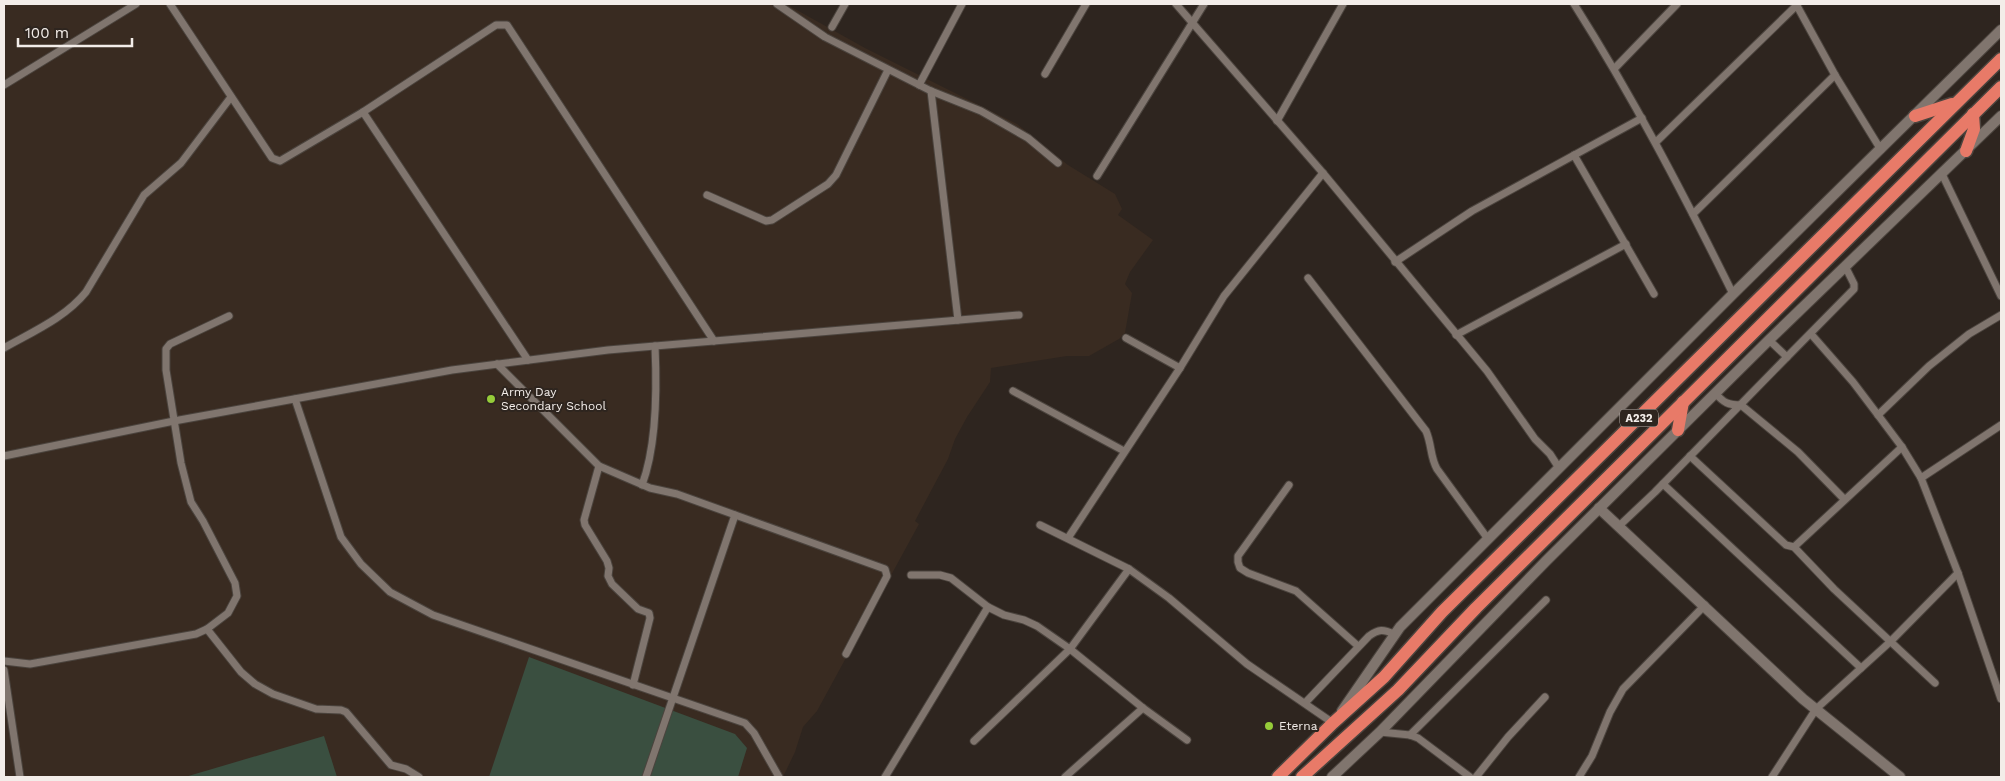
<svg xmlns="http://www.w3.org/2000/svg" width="2005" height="781" font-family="'Work Sans',sans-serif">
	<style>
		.built { fill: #392b21 }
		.green { fill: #3a4f40 }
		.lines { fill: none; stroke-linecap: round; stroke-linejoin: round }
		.street-casing { stroke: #4b443e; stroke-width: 9 }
		.secondary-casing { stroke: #4b443e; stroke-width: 12 }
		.highway-casing { stroke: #4b443e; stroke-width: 15 }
		.street { stroke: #80756e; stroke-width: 7 }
		.secondary { stroke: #80756e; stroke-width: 10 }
		.highway { stroke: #e87a68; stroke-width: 12 }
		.poi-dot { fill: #96cc39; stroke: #2e251f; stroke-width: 2 }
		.labels { text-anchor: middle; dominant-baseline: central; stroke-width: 4; stroke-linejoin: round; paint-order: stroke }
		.shield { fill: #2e251f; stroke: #b8b1ac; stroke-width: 1 }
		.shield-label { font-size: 11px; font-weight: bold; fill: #f3ede9 }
		.poi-label { font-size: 12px; fill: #f3ede9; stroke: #2e251f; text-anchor: start }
	</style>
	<rect width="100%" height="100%" fill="#2e251f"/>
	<!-- built -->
	<path class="built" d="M 4,4 L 786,4 L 865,48 L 1017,124 L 1068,165 L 1115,194 L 1122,209 L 1118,215 L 1153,240 L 1130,272 L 1125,284 L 1132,293 L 1125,333 L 1119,339 L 1089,356 L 1067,356 L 991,368 L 990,382 L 967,417 L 955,439 L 948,459 L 915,521 L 919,524 L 817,711 L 803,727 L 795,752 L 783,777 L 4,777 Z"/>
	<!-- green -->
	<g class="green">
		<path d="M 529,657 L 735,734 L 747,748 L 738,777 L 489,777 Z"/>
		<path d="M 324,736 L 337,777 L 185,777 Z"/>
	</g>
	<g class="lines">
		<!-- street casing -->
		<g class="street-casing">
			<g id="street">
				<path d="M 170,4 L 272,158 L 280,161 L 363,112 L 496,25 L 507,25 L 714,341"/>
				<path d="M 777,4 L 825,37 L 931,91 L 981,111 L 1028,138 L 1058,163"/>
				<path d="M 1176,4 L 1323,173 L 1487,371 L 1535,439 L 1550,454 L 1559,468"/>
				<path d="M 1574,4 C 1633,97 1684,195 1733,294"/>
				<path d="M 1796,4 L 1835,75 L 1881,150"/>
				<path d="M 832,27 L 845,4"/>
				<path d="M 1615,68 L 1677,4"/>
				<path d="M 1045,74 L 1086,4"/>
				<path d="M 4,85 L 136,4"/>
				<path d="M 919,85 L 962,4"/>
				<path d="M 931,91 L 958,320"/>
				<path d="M 363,112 L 528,360"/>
				<path d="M 1277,121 L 1343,4"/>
				<path d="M 1656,142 L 1797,5"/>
				<path d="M 1574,155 L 1654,294"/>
				<path d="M 1942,174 L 2001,296"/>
				<path d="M 1097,176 L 1204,4"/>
				<path d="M 707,195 L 766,221 L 772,220 L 828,184 L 836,175 L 888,70"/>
				<path d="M 1693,214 L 1835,75"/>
				<path d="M 1395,262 L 1472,211 L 1642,118"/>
				<path d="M 1308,278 L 1426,431 C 1432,445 1430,457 1437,469 L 1488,539"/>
				<path d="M 1811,334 L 1853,382 L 1878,415 L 1902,447 L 1921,478 L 1958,573 L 2001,699"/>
				<path d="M 1456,335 L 1626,244"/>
				<path d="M 1126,338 L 1180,368"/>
				<path d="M 4,348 C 32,332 65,318 86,292 L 144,195 L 181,163 L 231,97"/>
				<path d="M 1787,357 L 1854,289 L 1854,284 L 1845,266"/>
				<path d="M 497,364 L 599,466 L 650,488 L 677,494 L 885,569 L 887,576 L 846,654"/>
				<path d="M 1013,391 L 1124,451"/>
				<path d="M 1715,393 C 1724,403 1728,405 1741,405 L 1798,452 L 1844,499"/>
				<path d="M 295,399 L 341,537 L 361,564 L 390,592 L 433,615 L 745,723 L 754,733 L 779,777"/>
				<path d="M 1878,415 L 1929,366 L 1969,334 L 2001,315"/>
				<path d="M 4,456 L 174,421 L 452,370 L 608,350 L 1019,315"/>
				<path d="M 1690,456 L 1786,545 L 1794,547 L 1834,589 L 1935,683"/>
				<path d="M 599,466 L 584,520 L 585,525 L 607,561 L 609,568 L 608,576 L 612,584 L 638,609 L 649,613 L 650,618 L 633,685"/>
				<path d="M 1921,478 L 2001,425"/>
				<path d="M 1663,484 L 1861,668"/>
				<path d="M 642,485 C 657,445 657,389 655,346"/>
				<path d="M 1289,485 L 1238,556 L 1238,562 L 1240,568 L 1248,573 L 1296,591 L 1358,646"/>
				<path d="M 1040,525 L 1129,569 L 1169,598 L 1247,664 L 1333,723"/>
				<path d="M 1619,526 L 1655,492 L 1787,357 L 1769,340"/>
				<path d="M 1068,538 L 1180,368 L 1224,296 L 1323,173"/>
				<path d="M 1794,547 L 1902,447"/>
				<path d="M 911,575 L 940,575 L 951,578 L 988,607 L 1004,615 L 1024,620 L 1037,626 L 1070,649 L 1143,708 L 1187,740"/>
				<path d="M 207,629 L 241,672 L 255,684 L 273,694 L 316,709 L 341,710 L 346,712 L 391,765 L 406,769 L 419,777"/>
				<path d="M 4,661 L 30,664 L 196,634 L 207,629 L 228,613 L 237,596 L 235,583 L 203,521 L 191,502 L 181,463 L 166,370 L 166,349 L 170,344 L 229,316"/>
				<path d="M 4,670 L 20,777"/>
				<path d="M 1305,703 L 1369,636 C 1379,629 1383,629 1394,634"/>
				<path d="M 1380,732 L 1410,735 L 1418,738 L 1470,777"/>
				<path d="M 1410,735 L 1546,600"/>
				<path d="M 974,741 L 1070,649 L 1129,569"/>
				<path d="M 646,777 L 735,515"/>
				<path d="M 885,777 L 988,607"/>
				<path d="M 1065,777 L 1143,708"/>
				<path d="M 1476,777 L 1508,737 L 1545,697"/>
				<path d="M 1579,777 L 1592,756 L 1610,712 L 1623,689 L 1705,605"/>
				<path d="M 1772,777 L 1816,709 L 1891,641 L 1958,573"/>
			</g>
		</g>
		<!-- secondary casing -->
		<g class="secondary-casing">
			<g id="secondary">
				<path d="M 1599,508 L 1803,699 L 1900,777"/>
				<path d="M 1342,711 L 1400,627 L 1733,294 L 2001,30"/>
				<path d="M 1332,777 L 1380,732 L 1547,560 L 1769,340 L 2001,116"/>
			</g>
		</g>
		<!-- highway casing -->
		<g class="highway-casing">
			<g id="highway">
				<path d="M 1915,116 L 1952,104"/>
				<path d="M 1966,151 L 1974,129 L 1973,114"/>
				<path d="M 1678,430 L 1683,402"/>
				<path d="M 1278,777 L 1333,723 L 1384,677 L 1442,612 L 2001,59"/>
				<path d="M 1302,777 L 1398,690 L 1476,608 L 2001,87"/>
			</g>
		</g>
		<!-- street -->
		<use href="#street" class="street"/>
		<!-- secondary -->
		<use href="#secondary" class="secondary"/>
		<!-- highway -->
		<use href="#highway" class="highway"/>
	</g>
	<!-- markers -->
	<g class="poi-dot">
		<circle cx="491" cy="399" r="5"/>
		<circle cx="1269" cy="726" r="5"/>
	</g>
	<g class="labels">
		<!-- shield labels -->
		<rect class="shield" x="1620" y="409.5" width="38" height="17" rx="4"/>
		<g class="shield-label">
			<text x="1639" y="418">A232</text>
		</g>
		<!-- poi labels -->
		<g class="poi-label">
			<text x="501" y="392">Army Day<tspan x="501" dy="14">Secondary School</tspan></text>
			<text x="1279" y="726">Eterna</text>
		</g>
	</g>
	<!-- border -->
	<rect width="2005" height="781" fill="none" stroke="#f3ede9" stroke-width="10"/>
	<!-- scale -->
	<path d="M18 38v8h114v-8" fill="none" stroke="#f3ede9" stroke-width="2.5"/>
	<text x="25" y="38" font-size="15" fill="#f3ede9" stroke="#2e251f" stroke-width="4" paint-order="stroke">100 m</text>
</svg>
